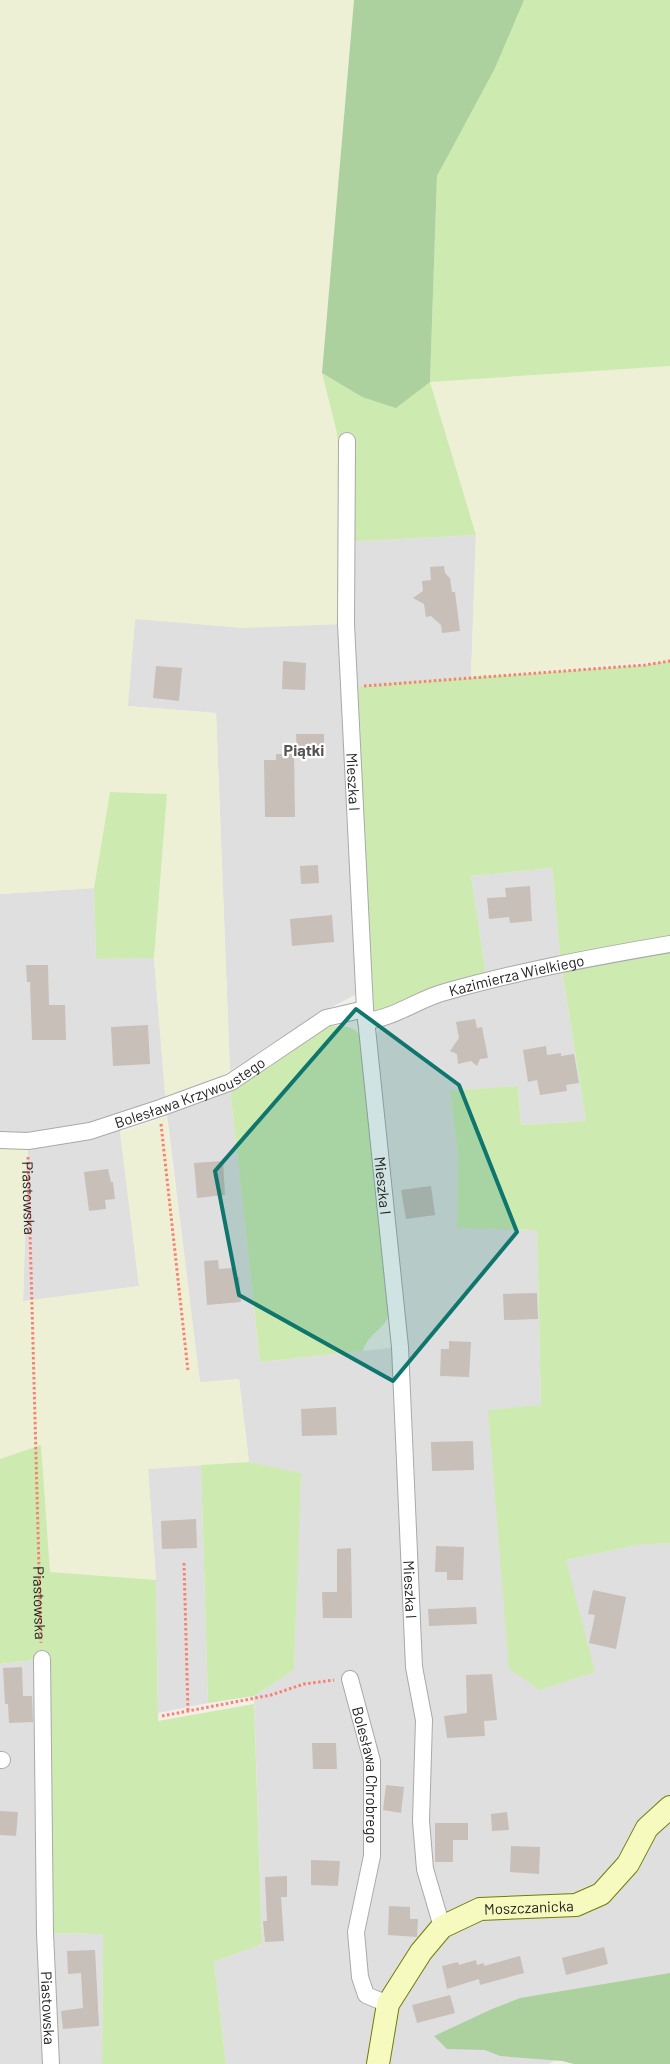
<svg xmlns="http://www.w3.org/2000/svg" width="670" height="2064" font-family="Barlow,sans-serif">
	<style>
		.residential { fill: #e0dfdf }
		.farmland { fill: #eef0d5 }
		.grass { fill: #cdebb0 }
		.forest { fill: #add19e }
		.building { fill: #c7bfb8 }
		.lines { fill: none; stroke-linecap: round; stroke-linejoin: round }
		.street-casing { stroke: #a9a9a9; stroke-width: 18 }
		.secondary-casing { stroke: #707d05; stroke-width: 24 }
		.path { stroke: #fa8072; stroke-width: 3; stroke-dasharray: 2.5 2.5; stroke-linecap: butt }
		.street { stroke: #fff; stroke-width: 16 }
		.secondary { stroke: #f7fabf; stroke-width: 22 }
		.marked { fill: #0f766e; fill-opacity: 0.2; stroke: #0f766e; stroke-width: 4; stroke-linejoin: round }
		.labels { text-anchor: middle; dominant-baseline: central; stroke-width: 4.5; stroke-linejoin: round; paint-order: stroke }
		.street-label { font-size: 15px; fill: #222; stroke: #fff }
		.neighbourhood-label { font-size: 16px; font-weight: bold; fill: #555; stroke: #fff }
	</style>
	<rect width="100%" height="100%" fill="#f2efe9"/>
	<!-- residential -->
	<g class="residential">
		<path d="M 476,535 L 471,677 L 350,688 L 357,994 L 314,1016 L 230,1071 L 216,713 L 127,706 L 135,618 L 244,628 L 346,542 Z"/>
		<path d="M 552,868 L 561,964 L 586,1121 L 521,1125 L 518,1086 L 450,1092 L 458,1157 L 457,1227 L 537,1230 L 541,1406 L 489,1410 L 566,1560 L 637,1545 L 670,1543 L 670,1987 L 549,2064 L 226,2064 L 214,1962 L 262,1944 L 254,1696 L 294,1670 L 300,1473 L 249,1462 L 239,1379 L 200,1383 L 166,1106 L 119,1121 L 139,1286 L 23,1302 L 28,1142 L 0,1140 L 0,894 L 94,888 L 96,959 L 154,958 L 166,1106 L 230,1089 L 260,1362 L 400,1347 L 376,1034 L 383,1025 L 487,981 L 471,876 Z"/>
		<path d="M 201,1465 L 208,1703 L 158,1713 L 156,1580 L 148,1469 Z"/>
		<path d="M 42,1659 L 45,1933 L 103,1934 L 102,2064 L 0,2064 L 0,1664 Z"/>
	</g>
	<!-- farmland -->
	<g class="farmland">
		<path d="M 0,0 L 354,0 L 322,373 L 337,433 L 346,542 L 346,624 L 244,628 L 135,619 L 128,706 L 216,713 L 230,1071 L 166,1099 L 154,958 L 167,794 L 110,792 L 94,888 L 0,894 Z"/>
		<path d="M 670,366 L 670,660 L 471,677 L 476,535 L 430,382 Z"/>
		<path d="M 166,1117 L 200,1382 L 239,1379 L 249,1462 L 148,1469 L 156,1580 L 50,1572 L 41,1445 L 0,1459 L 0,1140 L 28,1141 L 23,1301 L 139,1286 L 120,1133 Z"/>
	</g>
	<!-- grass -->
	<g class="grass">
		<path d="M 523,0 L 670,0 L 670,366 L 430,382 L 476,535 L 346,542 L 337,433 L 322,373 L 362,397 L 430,382 L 437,176 Z"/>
		<path d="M 670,661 L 670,1543 L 637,1545 L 566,1560 L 595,1672 L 540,1690 L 509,1669 L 488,1410 L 541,1405 L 537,1230 L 457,1228 L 458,1157 L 450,1091 L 518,1086 L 521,1125 L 586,1121 L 561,964 L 552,868 L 471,876 L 487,981 L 381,1019 L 365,1009 L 349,688 L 397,683 L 645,665 Z"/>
		<path d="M 110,792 L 167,794 L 154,958 L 96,959 L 94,888 Z"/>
		<path d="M 330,1026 C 344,1026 355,1025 362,1039 L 389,1315 C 383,1331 368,1333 363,1351 L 260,1362 L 230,1089 L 312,1031 Z"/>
		<path d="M 41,1445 L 50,1572 L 156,1580 L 158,1721 L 254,1704 L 262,1944 L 214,1962 L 226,2064 L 102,2064 L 103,1934 L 45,1933 L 41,1659 L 0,1664 L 0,1459 Z"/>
		<path d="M 249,1462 L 301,1473 L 294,1670 L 254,1696 L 208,1703 L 201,1465 Z"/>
	</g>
	<!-- forest -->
	<g class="forest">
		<path d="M 354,0 L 524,0 L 495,68 L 437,176 L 430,382 L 396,408 L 362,397 L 322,373 Z"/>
		<path d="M 670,1973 L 670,2064 L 574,2064 L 562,2061 L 500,2056 L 485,2050 L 447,2049 L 434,2036 L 492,2009 L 520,1998 Z"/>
	</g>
	<!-- building -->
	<g class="building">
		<path d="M 444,566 L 445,573 L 450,578 L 452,592 L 455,592 L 460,631 L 442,633 L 441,625 L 431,616 L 426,617 L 424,604 L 413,598 L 423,591 L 422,581 L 431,580 L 430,567 Z"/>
		<path d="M 283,661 L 306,663 L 305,690 L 282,689 Z"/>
		<path d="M 156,666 L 182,668 L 179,701 L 153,698 Z"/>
		<path d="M 296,734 L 324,734 L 324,751 L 297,752 Z"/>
		<path d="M 276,754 L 294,754 L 295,817 L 265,817 L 264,760 L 276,760 Z"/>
		<path d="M 318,865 L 319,883 L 301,884 L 300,866 Z"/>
		<path d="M 530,886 L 532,921 L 510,923 L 509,917 L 489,919 L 487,898 L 506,897 L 505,888 Z"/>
		<path d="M 332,915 L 334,942 L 292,946 L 290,919 Z"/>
		<path d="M 26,965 L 48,965 L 49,1005 L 65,1005 L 66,1040 L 32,1040 L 30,982 L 27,982 Z"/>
		<path d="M 475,1019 L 477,1028 L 482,1027 L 488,1058 L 480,1059 L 477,1066 L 471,1061 L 458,1064 L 457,1054 L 450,1051 L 459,1038 L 456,1022 Z"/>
		<path d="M 148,1025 L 150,1064 L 113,1066 L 111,1027 Z"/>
		<path d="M 546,1046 L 547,1055 L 561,1053 L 561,1056 L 574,1054 L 579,1083 L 566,1085 L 567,1091 L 540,1095 L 537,1080 L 528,1082 L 523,1050 Z"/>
		<path d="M 223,1161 L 225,1195 L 197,1198 L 194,1163 Z"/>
		<path d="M 108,1169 L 111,1182 L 113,1182 L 115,1199 L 105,1200 L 106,1209 L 89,1211 L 84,1172 Z"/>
		<path d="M 431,1186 L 435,1215 L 406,1219 L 401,1190 Z"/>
		<path d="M 218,1260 L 219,1269 L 233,1268 L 234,1278 L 239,1277 L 241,1302 L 207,1305 L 204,1261 Z"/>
		<path d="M 537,1293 L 538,1319 L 504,1320 L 503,1294 Z"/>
		<path d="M 449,1341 L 471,1342 L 469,1377 L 440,1376 L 441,1349 L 449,1349 Z"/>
		<path d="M 336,1407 L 337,1435 L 302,1436 L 301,1409 Z"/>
		<path d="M 473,1441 L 474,1470 L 432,1471 L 431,1442 Z"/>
		<path d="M 196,1519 L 197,1548 L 162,1549 L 161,1521 Z"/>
		<path d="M 436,1546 L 464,1547 L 463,1580 L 447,1580 L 447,1572 L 435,1572 Z"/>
		<path d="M 351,1548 L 352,1618 L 323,1618 L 322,1592 L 337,1592 L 337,1549 Z"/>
		<path d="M 593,1590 L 626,1597 L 616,1649 L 589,1643 L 595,1615 L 588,1614 Z"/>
		<path d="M 476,1607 L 477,1624 L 429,1626 L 428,1609 Z"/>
		<path d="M 22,1667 L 23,1696 L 32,1696 L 33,1722 L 9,1723 L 8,1704 L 5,1704 L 3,1668 Z"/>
		<path d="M 492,1674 L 497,1720 L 484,1721 L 485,1736 L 447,1738 L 444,1716 L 467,1713 L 466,1675 Z"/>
		<path d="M 312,1743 L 336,1743 L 337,1769 L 313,1769 Z"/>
		<path d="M 386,1785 L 404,1787 L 401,1813 L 383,1810 Z"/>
		<path d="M 0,1811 L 18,1812 L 16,1836 L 0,1835 Z"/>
		<path d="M 507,1812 L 509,1830 L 492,1831 L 491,1814 Z"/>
		<path d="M 435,1823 L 468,1823 L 468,1840 L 453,1840 L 453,1862 L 435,1862 Z"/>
		<path d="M 511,1846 L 540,1847 L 539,1874 L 510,1872 Z"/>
		<path d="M 311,1860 L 340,1861 L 338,1886 L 311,1885 Z"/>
		<path d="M 287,1876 L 287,1897 L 281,1897 L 284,1941 L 265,1942 L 263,1921 L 267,1921 L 265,1877 Z"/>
		<path d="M 389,1906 L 410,1907 L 410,1919 L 418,1919 L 417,1937 L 388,1935 Z"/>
		<path d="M 604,1947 L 608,1964 L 566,1975 L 562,1958 Z"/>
		<path d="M 95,1950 L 99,2026 L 63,2029 L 61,2011 L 83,2008 L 81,1973 L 68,1974 L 67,1951 Z"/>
		<path d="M 520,1956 L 524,1973 L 480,1985 L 479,1979 L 447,1989 L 442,1966 L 458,1962 L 459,1965 L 476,1960 L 477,1965 L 484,1963 L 484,1966 Z"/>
		<path d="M 450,1995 L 455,2013 L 417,2023 L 412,2005 Z"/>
	</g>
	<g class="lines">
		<!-- street casing -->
		<g class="street-casing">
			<g id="street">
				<path id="s2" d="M 347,441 L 346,624 L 365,1009 L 400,1347 L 414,1667 L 424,1720 L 421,1821 L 425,1869 L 442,1927"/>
				<path id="s3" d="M 366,1021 C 395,1018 418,999 445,992 C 519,971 594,957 670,944"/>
				<path id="s4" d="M 0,1140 L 28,1141 L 90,1131 L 160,1108 L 231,1082 L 326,1018 L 365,1009"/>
				<path id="s5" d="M 42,1659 L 45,1933 L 51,2064"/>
				<path id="s6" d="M 350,1679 L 372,1761 L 372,1856 L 356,1932 L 360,1977 L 366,1995 L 388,2004"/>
				<path d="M 0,1760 L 2,1760"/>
			</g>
		</g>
		<!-- secondary casing -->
		<g class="secondary-casing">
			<g id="secondary">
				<path id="s7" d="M 378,2064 L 388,2004 L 421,1952 L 442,1927 L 480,1909 L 576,1905 L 601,1894 L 628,1864 L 647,1828 L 670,1807"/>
			</g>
		</g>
		<!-- path -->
		<g class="path">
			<path d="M 364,686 L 645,665 L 670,661"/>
			<path d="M 161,1124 L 188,1371"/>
			<path id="s1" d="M 28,1157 L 41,1643"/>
			<path d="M 184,1563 L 188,1711"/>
			<path d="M 162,1716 L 271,1695 L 304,1684 L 334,1680"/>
		</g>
		<!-- street -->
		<use href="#street" class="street"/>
		<!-- secondary -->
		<use href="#secondary" class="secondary"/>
	</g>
	<!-- marked area -->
	<path class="marked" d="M 356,1009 L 459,1085 L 517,1232 L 393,1381 L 239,1295 L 215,1171 Z"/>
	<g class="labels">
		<!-- street labels -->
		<g class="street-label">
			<text stroke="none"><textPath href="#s2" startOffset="341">Mieszka I</textPath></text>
			<text stroke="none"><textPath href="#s3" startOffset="158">Kazimierza Wielkiego</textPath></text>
			<text stroke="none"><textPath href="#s4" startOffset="198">Bolesława Krzywoustego</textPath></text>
			<text stroke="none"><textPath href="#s2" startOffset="746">Mieszka I</textPath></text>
			<text stroke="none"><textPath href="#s1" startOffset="41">Piastowska</textPath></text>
			<text stroke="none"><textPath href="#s2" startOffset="1151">Mieszka I</textPath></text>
			<text stroke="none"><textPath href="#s1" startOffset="446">Piastowska</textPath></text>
			<text stroke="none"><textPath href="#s6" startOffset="98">Bolesława Chrobrego</textPath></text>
			<text stroke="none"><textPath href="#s7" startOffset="246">Moszczanicka</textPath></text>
			<text stroke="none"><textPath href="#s5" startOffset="349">Piastowska</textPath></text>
		</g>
		<!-- neighbourhood labels -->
		<g class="neighbourhood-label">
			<text x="304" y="749">Piątki</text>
		</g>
	</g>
</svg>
